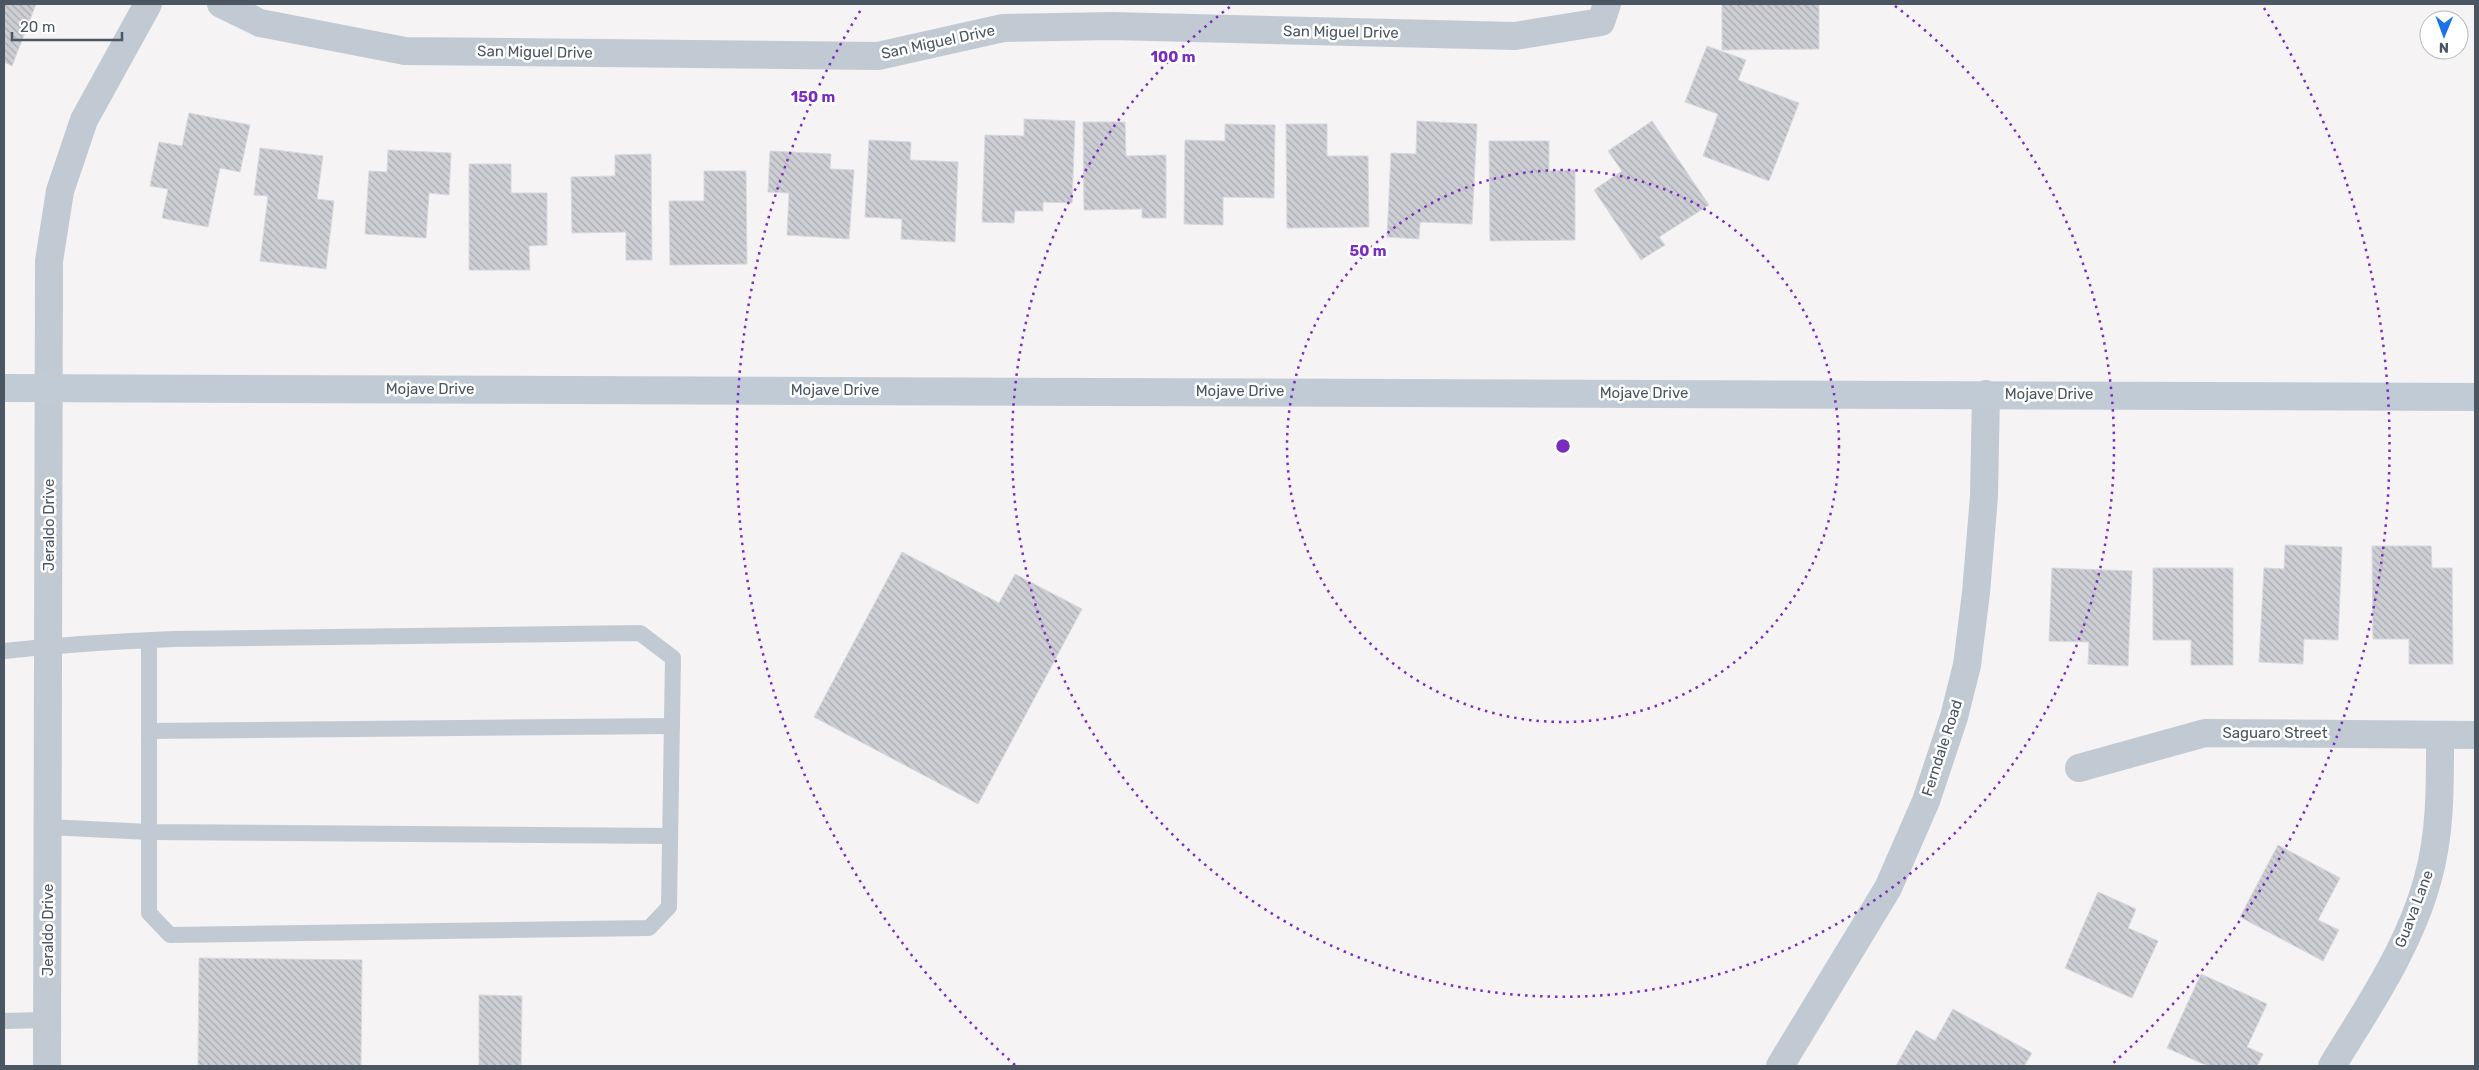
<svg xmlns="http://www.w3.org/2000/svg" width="2479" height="1070" font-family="Rubik,sans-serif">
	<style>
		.building { fill: url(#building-back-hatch); stroke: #d7d9de }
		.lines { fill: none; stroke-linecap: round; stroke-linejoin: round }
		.service { stroke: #c1cad2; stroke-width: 16 }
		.minor { stroke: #c1cad2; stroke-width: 28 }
		.secondary { stroke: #c1cbd6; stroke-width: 28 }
		.ring { fill: none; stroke: #7b2cbf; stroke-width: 2.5; stroke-dasharray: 2.5 5 }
		.labels { text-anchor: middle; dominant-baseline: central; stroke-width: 5; stroke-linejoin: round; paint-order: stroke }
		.street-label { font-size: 15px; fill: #4a5661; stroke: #fff }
		.centre { fill: #7b2cbf; stroke: #fff; stroke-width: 2.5 }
		.ring-label { font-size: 15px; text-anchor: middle; font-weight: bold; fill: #7b2cbf; stroke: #fff; stroke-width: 5; stroke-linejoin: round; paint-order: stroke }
	</style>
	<defs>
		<pattern id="building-back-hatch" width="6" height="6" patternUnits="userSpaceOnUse" patternTransform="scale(1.25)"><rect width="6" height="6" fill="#cdcfd5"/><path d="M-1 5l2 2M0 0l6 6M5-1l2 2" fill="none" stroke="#a8abb0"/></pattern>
	</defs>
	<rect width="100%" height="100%" fill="#f5f3f3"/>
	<!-- building -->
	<g class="building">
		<path d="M 4,4 L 36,4 L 12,66 L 4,62 Z"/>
		<path d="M 1722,4 L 1819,4 L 1819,49 L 1722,50 Z"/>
		<path d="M 1707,46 L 1746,60 L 1738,80 L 1799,103 L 1769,181 L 1703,156 L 1718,114 L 1685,102 Z"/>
		<path d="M 189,113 L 250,125 L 240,172 L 220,168 L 208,227 L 162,218 L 168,189 L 150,186 L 159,142 L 182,146 Z"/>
		<path d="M 1024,119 L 1075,121 L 1072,203 L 1043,202 L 1043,211 L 1015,211 L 1014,223 L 982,222 L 985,135 L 1024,136 Z"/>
		<path d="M 1417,121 L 1477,124 L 1472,224 L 1420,222 L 1419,239 L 1387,237 L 1391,153 L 1416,154 Z"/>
		<path d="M 1652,121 L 1709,205 L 1659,237 L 1665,245 L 1641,260 L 1594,190 L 1622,171 L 1608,151 Z"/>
		<path d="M 1083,122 L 1125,122 L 1126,156 L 1166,155 L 1166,218 L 1142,218 L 1142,209 L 1084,210 Z"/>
		<path d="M 1225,124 L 1275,125 L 1274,198 L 1223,197 L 1223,225 L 1184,224 L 1185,140 L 1225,141 Z"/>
		<path d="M 1286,124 L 1327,124 L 1327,156 L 1368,156 L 1369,227 L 1287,228 Z"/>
		<path d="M 869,140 L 911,142 L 910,160 L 958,162 L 955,242 L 901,239 L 902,219 L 865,217 Z"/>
		<path d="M 1489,141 L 1549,141 L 1549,171 L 1575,170 L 1575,240 L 1490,241 Z"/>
		<path d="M 260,148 L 323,156 L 317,199 L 334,201 L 326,269 L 260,261 L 268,196 L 254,195 Z"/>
		<path d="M 388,150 L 451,153 L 449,195 L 429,193 L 426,238 L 365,234 L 369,171 L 387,172 Z"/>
		<path d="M 770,151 L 831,154 L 830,169 L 854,170 L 849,239 L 787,235 L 789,193 L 768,192 Z"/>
		<path d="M 651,154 L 652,260 L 626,260 L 626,232 L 572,233 L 571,177 L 615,176 L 615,155 Z"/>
		<path d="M 469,164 L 511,164 L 511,193 L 547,193 L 547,245 L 529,246 L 530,270 L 469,270 Z"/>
		<path d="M 704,171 L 746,171 L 747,264 L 670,265 L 669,201 L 704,201 Z"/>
		<path d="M 2285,545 L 2342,547 L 2338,640 L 2304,639 L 2303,664 L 2259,662 L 2264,568 L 2284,569 Z"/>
		<path d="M 2372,546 L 2431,546 L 2432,568 L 2452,568 L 2453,664 L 2409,664 L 2409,639 L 2373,639 Z"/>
		<path d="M 902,552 L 999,603 L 1015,574 L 1082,609 L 978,804 L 814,717 Z"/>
		<path d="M 2052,568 L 2132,571 L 2128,666 L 2088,664 L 2089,642 L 2049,641 Z"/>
		<path d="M 2153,568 L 2233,568 L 2233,665 L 2191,665 L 2191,640 L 2153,640 Z"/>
		<path d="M 2278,845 L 2340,878 L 2318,920 L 2339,930 L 2323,961 L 2240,917 Z"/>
		<path d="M 2098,892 L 2136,909 L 2128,928 L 2158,941 L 2132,998 L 2065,968 Z"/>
		<path d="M 199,958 L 362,960 L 361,1066 L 198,1066 Z"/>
		<path d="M 2201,974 L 2267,1004 L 2247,1047 L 2263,1054 L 2257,1066 L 2208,1066 L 2167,1048 Z"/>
		<path d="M 479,995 L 522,996 L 521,1066 L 479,1066 Z"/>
		<path d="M 1953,1009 L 2032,1053 L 2024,1066 L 1896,1066 L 1916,1030 L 1935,1041 Z"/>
	</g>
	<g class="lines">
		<!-- service -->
		<g class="service">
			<path d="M 4,651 C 60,645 117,641 174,639 L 640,633 L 673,658 L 669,907 L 649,928 L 170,935 L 149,913 L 149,640"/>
			<path d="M 149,731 L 672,726"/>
			<path d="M 48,827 L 149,832 L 670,836"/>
			<path d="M 4,1021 L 47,1020"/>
		</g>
		<!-- minor -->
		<g class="minor">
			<path d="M 221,4 L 260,23 L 405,51 L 878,56 L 1003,28 L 1112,26 L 1515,36 L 1601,22 L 1607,4"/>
			<path d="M 2079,768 L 2205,733 L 2475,735"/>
			<path d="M 47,1066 L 49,261 L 60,191 L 84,120 L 148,4"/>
			<path d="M 1780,1066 L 1888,888 L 1926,801 L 1954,717 L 1967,665 L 1976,593 L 1984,496 L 1986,394"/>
			<path d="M 2332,1066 C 2368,1007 2410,946 2428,878 C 2441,832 2440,782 2440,735"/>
		</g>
		<!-- secondary -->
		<path class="secondary" d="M 4,388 L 2475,397"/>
	</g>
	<!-- distance rings -->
	<g class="ring">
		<circle cx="1563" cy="446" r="276"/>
		<path d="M1895 6A551 551 0 1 1 1231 6"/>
		<path d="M1015 1065A827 827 0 0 1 862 8M2264 8A827 827 0 0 1 2111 1065"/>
	</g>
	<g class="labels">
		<!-- street labels -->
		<g class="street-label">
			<text transform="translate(1341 32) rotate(1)">San Miguel Drive</text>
			<text transform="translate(938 42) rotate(-12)">San Miguel Drive</text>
			<text transform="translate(535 52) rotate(1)">San Miguel Drive</text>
			<text x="430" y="389">Mojave Drive</text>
			<text x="835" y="390">Mojave Drive</text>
			<text x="1240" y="391">Mojave Drive</text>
			<text x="1644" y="393">Mojave Drive</text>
			<text x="2049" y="394">Mojave Drive</text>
			<text transform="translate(49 525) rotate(-90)">Jeraldo Drive</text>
			<text x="2275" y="733">Saguaro Street</text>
			<text transform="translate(1942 748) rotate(-72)">Ferndale Road</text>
			<text transform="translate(2414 909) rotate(-69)">Guava Lane</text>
			<text transform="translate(48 930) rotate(-90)">Jeraldo Drive</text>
		</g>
	</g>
	<circle cx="1563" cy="446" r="8" class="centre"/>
	<g class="ring-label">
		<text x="1173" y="62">100 m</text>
		<text x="813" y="102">150 m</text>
		<text x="1368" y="256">50 m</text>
	</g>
	<!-- border -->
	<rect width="2479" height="1070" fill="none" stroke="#4a5661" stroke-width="10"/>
	<!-- north arrow -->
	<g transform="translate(2444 35) rotate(181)"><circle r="24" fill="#ffffff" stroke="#b7bbc0"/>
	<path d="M0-4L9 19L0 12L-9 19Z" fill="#1a73e8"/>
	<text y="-8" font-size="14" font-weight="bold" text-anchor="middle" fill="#4a5661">N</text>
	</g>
	<!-- scale -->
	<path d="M12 32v8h110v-8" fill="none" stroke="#4a5661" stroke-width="2.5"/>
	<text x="20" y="32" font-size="15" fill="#4a5661" stroke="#ffffff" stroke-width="4" paint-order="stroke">20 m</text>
</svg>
